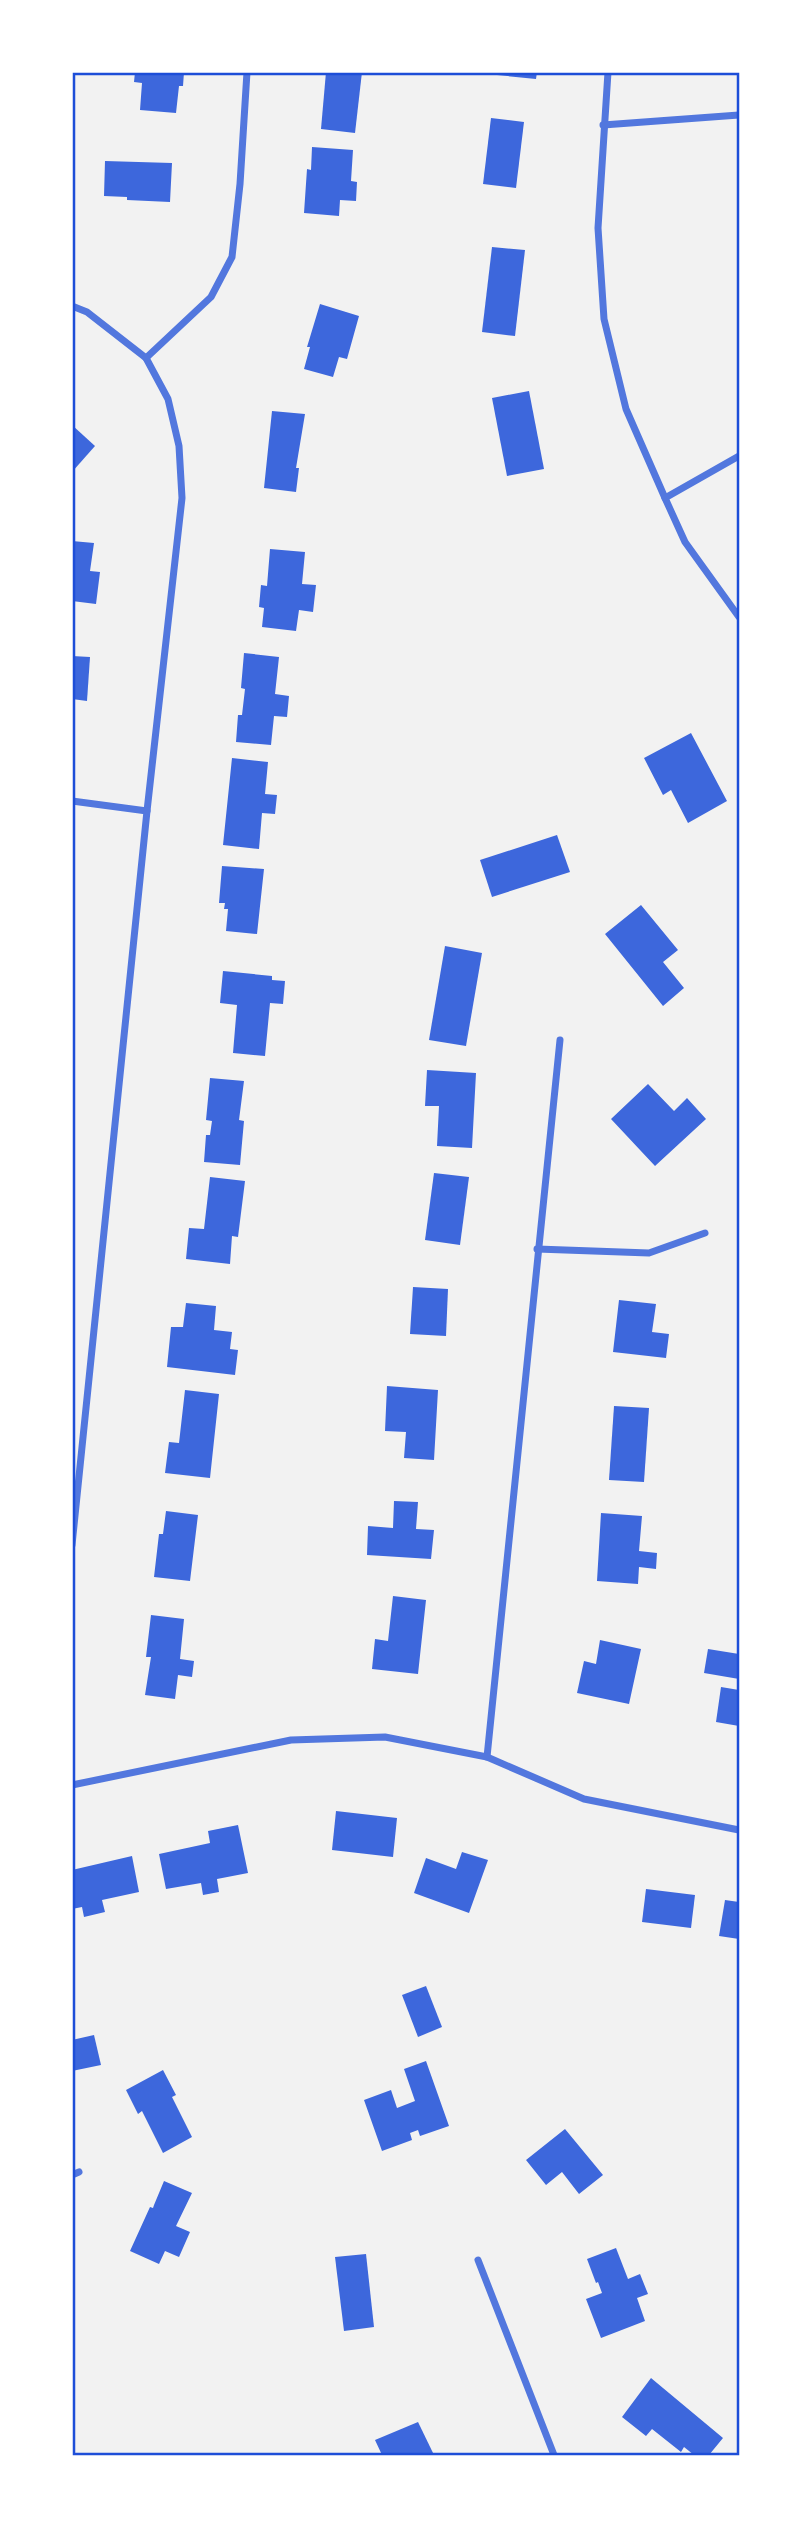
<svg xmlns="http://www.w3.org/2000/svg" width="811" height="2527" font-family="'Exo 2',sans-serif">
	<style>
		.building { fill: #3d67dc }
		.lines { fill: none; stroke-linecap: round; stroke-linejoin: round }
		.minor { stroke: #5277de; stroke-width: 7 }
		.neatline { fill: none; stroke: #1d4ed8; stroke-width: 2.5 }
	</style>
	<rect width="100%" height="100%" fill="#f2f2f2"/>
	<!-- building -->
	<g class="building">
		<path d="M 135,72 L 184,72 L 183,86 L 179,86 L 176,113 L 140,110 L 142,83 L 134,82 Z"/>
		<path d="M 326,72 L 362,72 L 355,133 L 321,129 Z"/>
		<path d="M 498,72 L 537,72 L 536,79 L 497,75 Z"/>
		<path d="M 491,118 L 524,122 L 516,188 L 483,184 Z"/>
		<path d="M 312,147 L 353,150 L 351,181 L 357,182 L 356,201 L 340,200 L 339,216 L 304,213 L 307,169 L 311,170 Z"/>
		<path d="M 105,161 L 172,163 L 170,202 L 127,200 L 127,197 L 104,196 Z"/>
		<path d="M 492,247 L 525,250 L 515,336 L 482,332 Z"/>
		<path d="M 320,304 L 359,316 L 347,359 L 339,357 L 333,377 L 304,369 L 310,347 L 307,347 Z"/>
		<path d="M 529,391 L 544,469 L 507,476 L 492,398 Z"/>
		<path d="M 272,411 L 305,414 L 296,468 L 299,468 L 296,492 L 264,488 Z"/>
		<path d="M 72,425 L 95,446 L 72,472 Z"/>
		<path d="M 72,541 L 94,543 L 90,571 L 100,572 L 96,604 L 72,601 Z"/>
		<path d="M 270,549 L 305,552 L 302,584 L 316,585 L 313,612 L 299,610 L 296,631 L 262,627 L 264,608 L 259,607 L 261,585 L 267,586 Z"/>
		<path d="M 244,653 L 279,657 L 275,694 L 289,696 L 287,717 L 274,716 L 271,745 L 236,742 L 238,715 L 242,715 L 245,689 L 241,688 Z"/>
		<path d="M 72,656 L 90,657 L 87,701 L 72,699 Z"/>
		<path d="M 691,733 L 727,801 L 688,823 L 671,790 L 663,795 L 644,758 Z"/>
		<path d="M 232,758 L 268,762 L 265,794 L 277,795 L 275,814 L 262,813 L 259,849 L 223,845 Z"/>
		<path d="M 557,835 L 570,872 L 492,897 L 480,860 Z"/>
		<path d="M 222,866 L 264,869 L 257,934 L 226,931 L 228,909 L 224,909 L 225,903 L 219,903 Z"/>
		<path d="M 641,905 L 678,950 L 663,962 L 684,988 L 663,1006 L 605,934 Z"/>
		<path d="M 445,946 L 482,953 L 466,1046 L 429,1040 Z"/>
		<path d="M 223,971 L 272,976 L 272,980 L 285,981 L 283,1004 L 270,1003 L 265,1056 L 233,1053 L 237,1005 L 220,1003 Z"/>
		<path d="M 427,1070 L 476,1073 L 472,1148 L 437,1146 L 439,1106 L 425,1106 Z"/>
		<path d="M 210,1078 L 244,1081 L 239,1120 L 244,1121 L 240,1165 L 204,1162 L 206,1135 L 210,1135 L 212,1121 L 206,1120 Z"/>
		<path d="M 648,1084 L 674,1111 L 687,1098 L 706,1119 L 655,1166 L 611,1119 Z"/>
		<path d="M 434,1173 L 469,1177 L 460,1245 L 425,1240 Z"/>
		<path d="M 210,1177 L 245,1181 L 238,1237 L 232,1236 L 230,1264 L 186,1259 L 189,1228 L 204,1229 Z"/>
		<path d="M 413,1287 L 448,1289 L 446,1336 L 410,1334 Z"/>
		<path d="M 619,1300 L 656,1304 L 652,1332 L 669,1334 L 666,1358 L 613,1352 Z"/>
		<path d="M 186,1303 L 216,1306 L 214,1330 L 232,1332 L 230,1349 L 238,1350 L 235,1375 L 167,1367 L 171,1327 L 183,1327 Z"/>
		<path d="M 387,1386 L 438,1390 L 434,1460 L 404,1458 L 406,1432 L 385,1431 Z"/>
		<path d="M 185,1390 L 219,1394 L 210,1478 L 165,1473 L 169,1442 L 179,1443 Z"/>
		<path d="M 614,1406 L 649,1408 L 644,1482 L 609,1480 Z"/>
		<path d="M 394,1501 L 418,1502 L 416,1529 L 434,1530 L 431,1559 L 367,1555 L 368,1526 L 393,1528 Z"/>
		<path d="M 166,1511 L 198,1515 L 190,1581 L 154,1577 L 159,1534 L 163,1534 Z"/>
		<path d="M 601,1513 L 642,1516 L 639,1551 L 657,1553 L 656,1569 L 639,1567 L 638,1584 L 597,1581 Z"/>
		<path d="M 393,1596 L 426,1600 L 418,1674 L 372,1669 L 375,1639 L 388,1641 Z"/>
		<path d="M 151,1615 L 184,1619 L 180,1659 L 194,1661 L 192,1677 L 178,1675 L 175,1699 L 145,1695 L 151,1657 L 146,1657 Z"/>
		<path d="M 600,1640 L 641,1649 L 629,1704 L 577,1693 L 584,1661 L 596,1664 Z"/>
		<path d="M 708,1649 L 739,1654 L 739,1679 L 704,1673 Z"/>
		<path d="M 721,1687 L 739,1690 L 739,1726 L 716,1722 Z"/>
		<path d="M 336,1811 L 397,1818 L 393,1857 L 332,1850 Z"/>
		<path d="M 238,1825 L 248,1873 L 217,1879 L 219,1892 L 203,1895 L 201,1883 L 166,1889 L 159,1854 L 210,1843 L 208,1831 Z"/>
		<path d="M 462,1852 L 488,1860 L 469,1913 L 414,1893 L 426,1858 L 456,1869 Z"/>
		<path d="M 132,1856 L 139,1892 L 102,1900 L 105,1912 L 84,1917 L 82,1907 L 72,1909 L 72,1870 Z"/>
		<path d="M 646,1889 L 695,1895 L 691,1928 L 642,1922 Z"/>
		<path d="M 725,1900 L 739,1902 L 739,1939 L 719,1936 Z"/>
		<path d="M 426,1986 L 442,2027 L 418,2037 L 402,1995 Z"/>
		<path d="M 94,2035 L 101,2065 L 72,2071 L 72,2040 Z"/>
		<path d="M 426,2061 L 449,2126 L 420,2136 L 418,2130 L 410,2133 L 412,2140 L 382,2151 L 364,2100 L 391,2090 L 397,2108 L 415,2101 L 404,2069 Z"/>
		<path d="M 163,2070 L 176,2095 L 172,2097 L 192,2137 L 163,2153 L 142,2111 L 138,2114 L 126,2090 Z"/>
		<path d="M 565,2129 L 603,2175 L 579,2194 L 562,2172 L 546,2185 L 526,2160 Z"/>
		<path d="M 164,2181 L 192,2193 L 176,2226 L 190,2232 L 179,2257 L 165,2251 L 159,2264 L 130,2251 L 150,2207 L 153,2208 L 154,2205 Z"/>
		<path d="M 616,2248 L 628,2279 L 640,2274 L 648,2294 L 637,2298 L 645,2321 L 601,2338 L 586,2299 L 602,2293 L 598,2282 L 596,2283 L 587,2259 Z"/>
		<path d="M 366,2254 L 374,2327 L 344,2331 L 335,2257 Z"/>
		<path d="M 651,2378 L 723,2438 L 709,2455 L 694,2455 L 684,2447 L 681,2452 L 652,2429 L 646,2436 L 622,2417 Z"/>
		<path d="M 418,2422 L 434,2455 L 382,2455 L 375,2440 Z"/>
	</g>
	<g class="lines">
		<!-- minor -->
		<g class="minor">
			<path d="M 608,72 L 598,228 L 604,319 L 626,409 L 665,498 L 685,542 L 739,617"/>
			<path d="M 603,125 L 739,115"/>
			<path d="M 72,306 L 87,312 L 146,358 L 168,399 L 179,446 L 182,498 L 147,811 L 72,1545"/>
			<path d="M 146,358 L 211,297 L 232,257 L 240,184 L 247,72"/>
			<path d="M 665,498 L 739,456"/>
			<path d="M 72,801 L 147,811"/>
			<path d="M 537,1249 L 649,1253 L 705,1233"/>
			<path d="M 487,1757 L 560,1040"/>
			<path d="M 72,1785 L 291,1740 L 385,1737 L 487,1757 L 584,1799 L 739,1830"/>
			<path d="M 72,2175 L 79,2172"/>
			<path d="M 478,2260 L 554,2455"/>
		</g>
	</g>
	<!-- border -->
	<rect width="811" height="2527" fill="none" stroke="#ffffff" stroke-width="147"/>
	<rect x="74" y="74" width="664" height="2380" class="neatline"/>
</svg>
